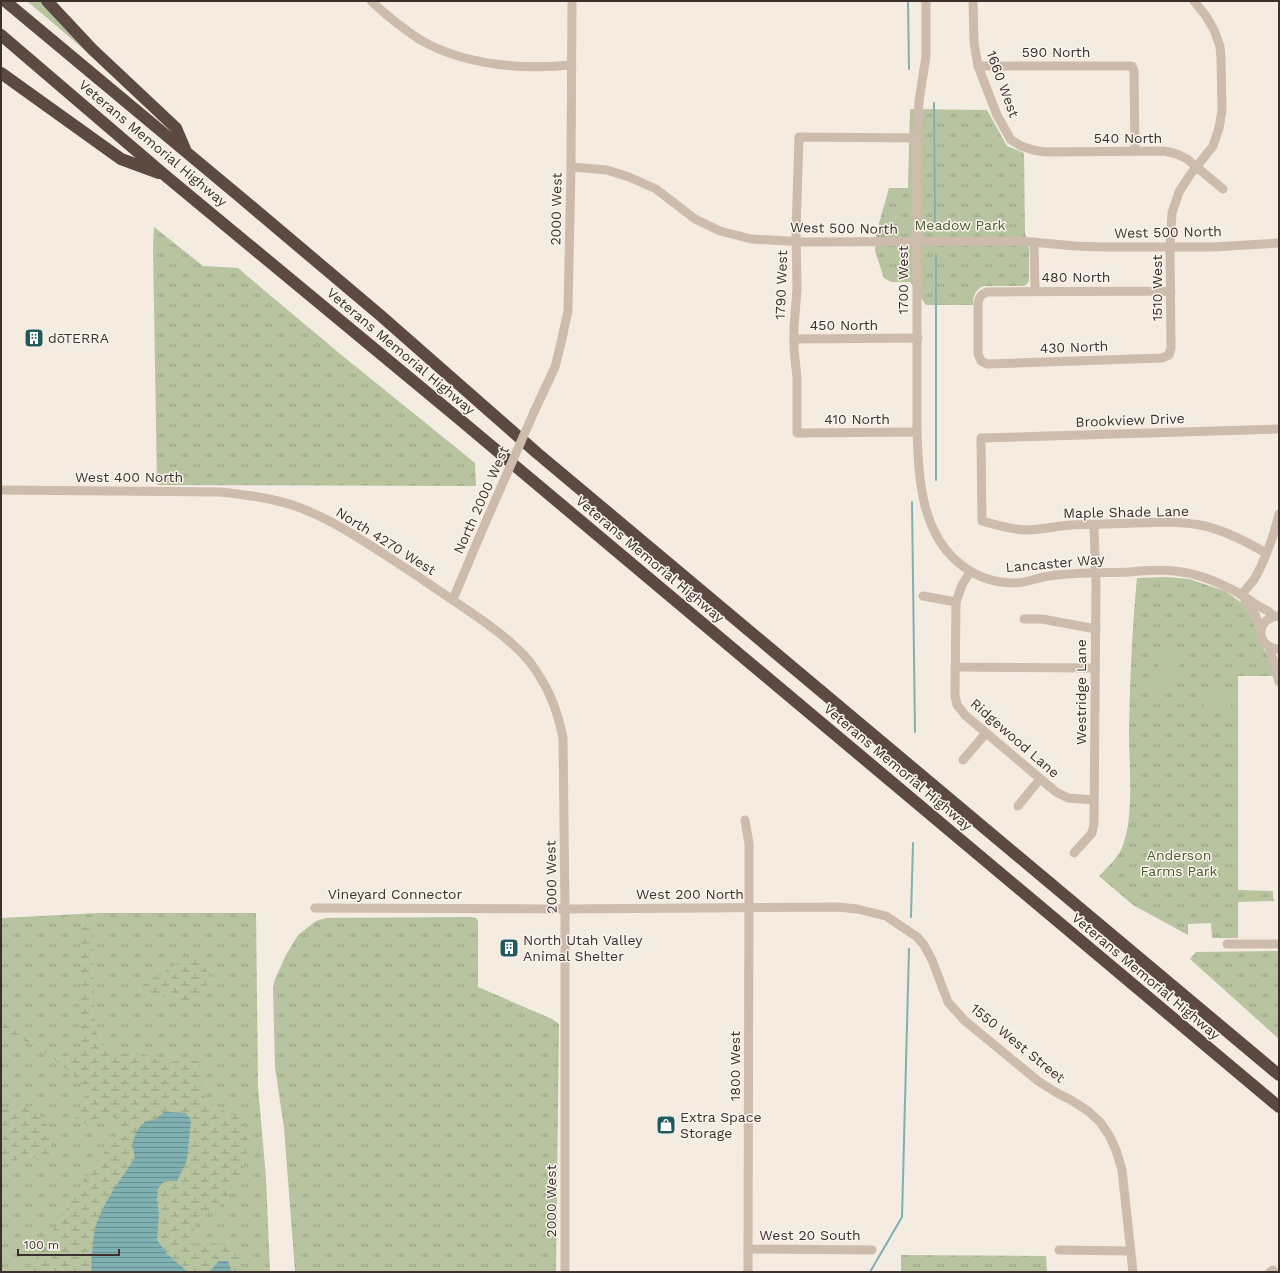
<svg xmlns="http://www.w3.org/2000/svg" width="1280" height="1273" font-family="'Work Sans',sans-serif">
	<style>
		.grass { fill: url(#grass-tufts) }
		.wetland { fill: url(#wetland-marsh) }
		.garden { fill: #b8c4a0 }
		.water { fill: url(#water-rules) }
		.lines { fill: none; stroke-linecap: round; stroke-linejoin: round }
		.stream { stroke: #7fb0b2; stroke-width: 2 }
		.minor { stroke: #cdbbac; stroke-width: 9 }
		.highway { stroke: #5c4a42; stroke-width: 12 }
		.minor-bridge { stroke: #cdbbac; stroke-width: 9 }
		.labels { text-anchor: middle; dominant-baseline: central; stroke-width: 3; stroke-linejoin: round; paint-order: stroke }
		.street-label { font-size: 14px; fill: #3b302b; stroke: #fbf5ee }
		.park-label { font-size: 14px; fill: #4a5a2e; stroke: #fbf5ee }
		.poi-label { font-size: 14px; fill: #3b302b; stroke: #fbf5ee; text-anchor: start }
	</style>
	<defs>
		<pattern id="grass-tufts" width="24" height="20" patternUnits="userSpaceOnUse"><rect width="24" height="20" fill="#b8c4a0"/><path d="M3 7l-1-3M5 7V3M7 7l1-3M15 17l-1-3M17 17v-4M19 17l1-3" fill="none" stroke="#97a083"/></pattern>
		<pattern id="wetland-marsh" width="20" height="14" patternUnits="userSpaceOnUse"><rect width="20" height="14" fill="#b8c4a0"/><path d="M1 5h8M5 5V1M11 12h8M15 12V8" fill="none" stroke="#97a083"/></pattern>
		<pattern id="water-rules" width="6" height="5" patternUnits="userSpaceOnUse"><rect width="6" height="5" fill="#7fb0b2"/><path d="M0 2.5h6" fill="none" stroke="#699091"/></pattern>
	</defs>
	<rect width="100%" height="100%" fill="#f4ebe1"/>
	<!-- grass -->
	<g class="grass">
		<path d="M 910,109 L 987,110 L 1007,146 L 1024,153 L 1025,233 L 1029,249 L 1029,281 L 1027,284 L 1024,286 L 984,286 C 975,290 973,295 973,305 L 926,305 L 910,282 L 891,282 L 884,278 L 875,251 L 876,234 L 889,188 L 908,188 Z"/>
		<path d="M 154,227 L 203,266 L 238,268 L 252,280 L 339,353 L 475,463 L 476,486 L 157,485 L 153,246 Z"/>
		<path d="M 1167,577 L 1189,579 L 1225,591 L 1239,601 L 1249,610 L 1260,642 L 1269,658 L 1274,676 L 1238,676 L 1238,890 L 1273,891 L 1273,898 L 1275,901 L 1238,902 L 1238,938 L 1212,938 L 1211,923 L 1188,924 L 1188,935 L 1133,905 L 1099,876 C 1106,869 1117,858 1121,850 C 1135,819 1129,767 1129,733 C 1130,681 1132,629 1137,578 Z"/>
		<path d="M 99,913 L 256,913 L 258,1087 L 266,1178 L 270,1272 L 1,1272 L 1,918 Z"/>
		<path d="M 471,917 L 476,918 L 478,921 L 478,987 L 552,1019 L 559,1024 L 556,1272 L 295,1272 L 284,1128 L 275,1067 L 273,988 L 275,979 L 286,955 L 298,935 L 316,921 L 326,918 Z"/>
		<path d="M 1279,951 L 1279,1039 L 1190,959 L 1196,952 Z"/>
		<path d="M 901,1255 L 1046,1256 L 1047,1270 L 1046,1272 L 901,1272 Z"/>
	</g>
	<!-- wetland -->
	<g class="wetland">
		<path d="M 93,926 L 95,1029 L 101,1044 L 117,1053 L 144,1054 L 167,1063 L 184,1059 L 199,1062 L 205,1100 L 221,1110 L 242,1117 L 249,1144 L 241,1176 L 219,1207 L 196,1220 L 192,1238 L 195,1247 L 209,1243 L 227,1245 L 243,1258 L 245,1272 L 31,1272 L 31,1266 L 93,1166 L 121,1132 L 113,1115 L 91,1127 L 75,1118 L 88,1090 L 69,1071 L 35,1045 L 1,1031 L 1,1013 L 3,1014 L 24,1034 L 59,1056 L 81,1047 L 79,1022 L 82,927 Z"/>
		<path d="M 188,957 L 201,958 L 211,980 L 192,1000 L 191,1009 L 182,1007 L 166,996 L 153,999 L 140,994 L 141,986 Z"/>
		<path d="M 34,1106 L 40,1115 L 52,1135 L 52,1155 L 43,1164 L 28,1153 L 15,1161 L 1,1157 L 1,1110 Z"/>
	</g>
	<!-- garden -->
	<g class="garden">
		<path d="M 27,1 L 41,1 L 80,39 L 107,69 Z"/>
		<path d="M 1162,650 L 1182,654 L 1174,691 L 1153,688 Z"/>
		<path d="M 1204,690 L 1231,690 L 1230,713 L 1204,713 Z"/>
	</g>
	<!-- water -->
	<g class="water">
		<path d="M 164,1112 L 186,1113 L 191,1120 L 187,1160 L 177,1181 L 165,1181 L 158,1188 L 157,1200 L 159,1214 L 157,1240 L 167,1254 L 188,1272 L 91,1272 C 92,1255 92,1232 99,1217 C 108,1196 122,1177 135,1158 L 132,1144 L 137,1130 L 146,1121 L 156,1119 Z"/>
		<path d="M 219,1261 L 228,1261 L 232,1272 L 209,1272 Z"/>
	</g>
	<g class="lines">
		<!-- stream -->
		<g class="stream">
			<path d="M 908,1 L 909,69"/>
			<path d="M 934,103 L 935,227"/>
			<path d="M 936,255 L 936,480"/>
			<path d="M 912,502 L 915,732"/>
			<path d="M 911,917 L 913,843"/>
			<path d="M 870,1272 L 902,1217 L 909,949"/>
		</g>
		<!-- minor -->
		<g class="minor">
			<path d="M 371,1 C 386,15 402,28 419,39 C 462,65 522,70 571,65"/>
			<path d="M 926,1 L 926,56 L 919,101 L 917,138 L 917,432 C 919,481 921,536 964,567 C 979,578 996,583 1015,583 C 1027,583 1039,577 1050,576 C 1076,572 1103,573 1129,572 C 1144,571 1160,569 1174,571 C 1199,573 1221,583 1242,595 C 1251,601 1259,607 1268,611 L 1274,616"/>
			<path d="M 973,1 L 974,42 L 978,66 L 997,115 L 1011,140 L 1021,146 L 1033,150 L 1045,152 L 1164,151 L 1177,154 L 1187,159 L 1223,189"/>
			<path d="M 978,66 L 1132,66 L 1134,71 L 1135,151"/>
			<path d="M 917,138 L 799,137 L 796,231 L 797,289 L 794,327 L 794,349 L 797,378 L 797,433 L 917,432"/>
			<path d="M 571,167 L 607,170 L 629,177 L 656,189 L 695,219 L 720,231 L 751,239 L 805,242 L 1021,241 L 1075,246 L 1102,247 L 1212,247 L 1279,243"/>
			<path d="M 1034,242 L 1035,291"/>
			<path d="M 1171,291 L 987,292 C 981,294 979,297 978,303 L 978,354 L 981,361 L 987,364 L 1162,358 L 1169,355 L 1171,348 L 1170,247 L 1172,213 L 1179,192 L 1190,175 L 1213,146 L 1219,128 L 1222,111 L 1221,58 L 1220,46 L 1214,30 L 1206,16 L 1194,1"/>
			<path d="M 794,339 L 918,338"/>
			<path d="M 534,412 L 555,367 L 561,343 L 568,311 L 571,167 L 572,1"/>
			<path d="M 1,490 L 221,492 C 247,495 273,498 298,507 C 341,523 378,551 416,575 C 436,589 456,602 476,616 C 495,629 514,643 529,661 C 548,686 557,708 563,738 L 565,909 L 565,1272"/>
			<path d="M 1266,553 C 1247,542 1226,531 1205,526 C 1182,521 1159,522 1135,523 C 1114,524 1093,524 1072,525 C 1056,526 1039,530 1024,530 C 1009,529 996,525 982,521 L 981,438 L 1279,429"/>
			<path d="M 970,572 L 962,585 L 956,602 L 955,695 L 957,705 L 965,715 L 1056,792 L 1068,798 L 1094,800"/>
			<path d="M 1241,595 C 1246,589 1251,584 1255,578 C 1266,558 1274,535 1279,514"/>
			<path d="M 923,596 L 956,602"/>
			<path d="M 453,599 L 487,519"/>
			<path d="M 1245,601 L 1255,614 L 1261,632"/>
			<path d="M 1279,616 C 1255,617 1255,648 1279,649"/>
			<path d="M 1024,619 L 1042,619 L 1096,629"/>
			<path d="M 1269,647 L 1274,662 L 1279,682"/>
			<path d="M 955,667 L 1095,668"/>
			<path d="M 963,760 L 986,733"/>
			<path d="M 1018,806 L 1040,779"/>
			<path d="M 745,820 L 749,844 L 749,875 L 748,1272"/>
			<path d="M 1074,853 L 1092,833 L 1094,824 L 1096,585 L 1094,525"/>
			<path d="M 315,908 L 565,909 L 837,907 L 857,909 L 886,916 L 917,937 L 924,945 L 932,960 L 948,1002 L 964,1020 L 1038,1081 L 1057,1093 L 1071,1100 L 1088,1111 L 1100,1122 L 1109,1135 L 1116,1150 L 1122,1170 L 1133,1272"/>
			<path d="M 1227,944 L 1279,944"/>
			<path d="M 748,1249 L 872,1250"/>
			<path d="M 1059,1250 L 1130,1251"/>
			<path d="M 1270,1272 L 1273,1270"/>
		</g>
		<!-- highway -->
		<g class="highway">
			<path d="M 5,1 L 239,196 L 380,315 L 537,453 L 1279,1075"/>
			<path d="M 47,1 L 92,49 L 176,128 L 185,149"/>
			<path d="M 1,35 L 167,177 L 458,418 L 1279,1107"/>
			<path d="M 1,73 L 121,159 L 159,173"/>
		</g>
		<!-- minor-bridge -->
		<path class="minor-bridge" d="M 487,519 L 534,412"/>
	</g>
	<!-- icons -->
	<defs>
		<g id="building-square" transform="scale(1)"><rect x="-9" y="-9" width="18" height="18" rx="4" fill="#1f5a5e" stroke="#fbf5ee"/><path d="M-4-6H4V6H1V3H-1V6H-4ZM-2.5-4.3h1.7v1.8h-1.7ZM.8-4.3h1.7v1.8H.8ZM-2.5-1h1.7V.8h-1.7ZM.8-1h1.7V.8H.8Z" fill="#fff"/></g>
		<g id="shop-square" transform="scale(1)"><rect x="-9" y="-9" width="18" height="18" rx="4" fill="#1f5a5e" stroke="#fbf5ee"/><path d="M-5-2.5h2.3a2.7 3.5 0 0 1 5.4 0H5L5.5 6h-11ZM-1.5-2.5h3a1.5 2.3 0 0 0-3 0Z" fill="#fff"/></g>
	</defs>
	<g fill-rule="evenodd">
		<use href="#building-square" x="34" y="338"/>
		<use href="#building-square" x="509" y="948"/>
		<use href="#shop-square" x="666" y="1125"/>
	</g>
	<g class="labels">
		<!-- street labels -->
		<g class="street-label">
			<text x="1056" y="52">590 North</text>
			<text transform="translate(1003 84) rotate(70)">1660 West</text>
			<text x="1128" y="138">540 North</text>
			<text transform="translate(153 143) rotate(40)">Veterans Memorial Highway</text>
			<text transform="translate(556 209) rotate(-89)">2000 West</text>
			<text transform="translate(844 228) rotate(1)">West 500 North</text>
			<text transform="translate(1168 232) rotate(-1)">West 500 North</text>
			<text x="1076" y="277">480 North</text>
			<text transform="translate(903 280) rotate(-90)">1700 West</text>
			<text transform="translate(781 285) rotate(-88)">1790 West</text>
			<text transform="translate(1157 288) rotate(-90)">1510 West</text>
			<text x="844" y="325">450 North</text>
			<text transform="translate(1074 347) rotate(-2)">430 North</text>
			<text transform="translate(401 351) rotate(40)">Veterans Memorial Highway</text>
			<text x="857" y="419">410 North</text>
			<text transform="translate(1130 420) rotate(-2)">Brookview Drive</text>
			<text x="129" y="477">West 400 North</text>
			<text transform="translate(481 500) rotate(-66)">North 2000 West</text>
			<text transform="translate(1126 512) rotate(-1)">Maple Shade Lane</text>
			<text transform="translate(386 541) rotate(32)">North 4270 West</text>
			<text transform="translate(650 559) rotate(40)">Veterans Memorial Highway</text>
			<text transform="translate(1055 563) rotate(-5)">Lancaster Way</text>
			<text transform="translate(1081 692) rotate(-90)">Westridge Lane</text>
			<text transform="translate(1015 738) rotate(41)">Ridgewood Lane</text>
			<text transform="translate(898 767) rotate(40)">Veterans Memorial Highway</text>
			<text transform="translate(551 877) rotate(-91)">2000 West</text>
			<text x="395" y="894">Vineyard Connector</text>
			<text x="690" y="894">West 200 North</text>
			<text transform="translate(1146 976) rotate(40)">Veterans Memorial Highway</text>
			<text transform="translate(1018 1043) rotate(39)">1550 West Street</text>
			<text transform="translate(735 1066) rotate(-90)">1800 West</text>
			<text transform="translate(551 1201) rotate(-90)">2000 West</text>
			<text x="810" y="1235">West 20 South</text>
		</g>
		<!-- park labels -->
		<g class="park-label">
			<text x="960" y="225">Meadow Park</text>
			<text x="1179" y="855">Anderson<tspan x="1179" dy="16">Farms Park</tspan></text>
		</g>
		<!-- poi labels -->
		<g class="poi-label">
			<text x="48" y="338">dōTERRA</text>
			<text x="523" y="940">North Utah Valley<tspan x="523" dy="16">Animal Shelter</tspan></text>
			<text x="680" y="1117">Extra Space<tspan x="680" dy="16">Storage</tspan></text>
		</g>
	</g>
	<!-- border -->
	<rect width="1280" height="1273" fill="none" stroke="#3b302b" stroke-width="4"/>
	<!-- scale -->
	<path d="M18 1249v6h101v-6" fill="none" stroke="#3b302b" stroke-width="2"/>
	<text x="24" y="1249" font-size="12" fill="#3b302b" stroke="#fbf5ee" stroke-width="3" paint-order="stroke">100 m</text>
</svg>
